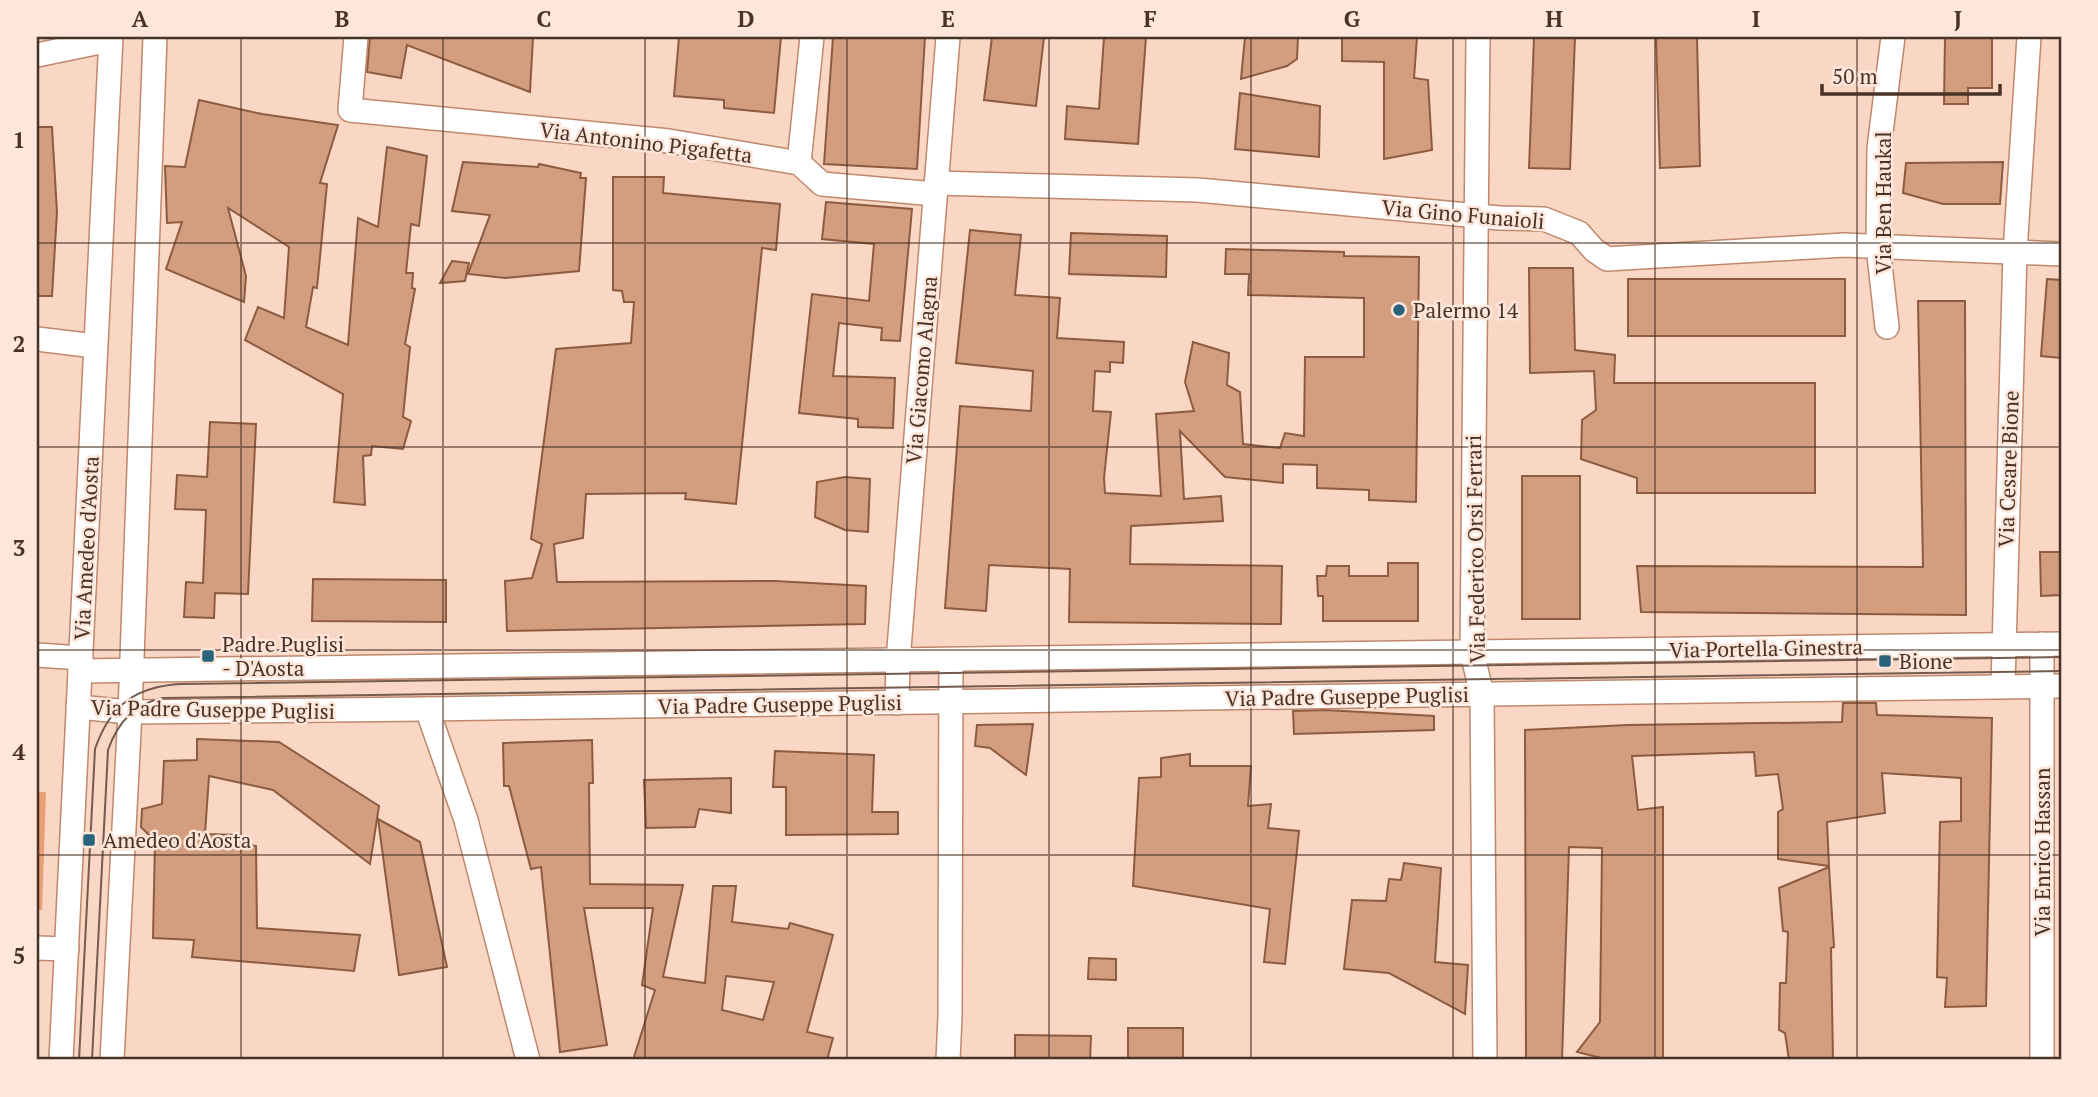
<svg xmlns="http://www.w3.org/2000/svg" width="2098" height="1097" font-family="'PT Serif',serif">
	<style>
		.green { fill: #e99e75 }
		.building { fill: #d39d7f; stroke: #8d5b40; stroke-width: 2; fill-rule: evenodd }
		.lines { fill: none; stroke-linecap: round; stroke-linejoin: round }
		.minor-casing { stroke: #be886c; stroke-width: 26 }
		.minor { stroke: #fff; stroke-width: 23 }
		.tram { stroke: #745b4d; stroke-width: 2 }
		.grid { fill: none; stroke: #493326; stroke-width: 2; stroke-opacity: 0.55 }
		.poi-dot { fill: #29637c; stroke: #fee6da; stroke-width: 2.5 }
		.labels { text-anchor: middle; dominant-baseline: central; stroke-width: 5; stroke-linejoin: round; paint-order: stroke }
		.street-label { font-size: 21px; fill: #493326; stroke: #fee6da }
		.poi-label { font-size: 21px; fill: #493326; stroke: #fee6da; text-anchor: start }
		.neatline { fill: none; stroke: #493326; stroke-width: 2.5 }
		.grid-label { font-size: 23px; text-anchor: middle; font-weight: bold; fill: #493326 }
	</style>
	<rect width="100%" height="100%" fill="#fad6c4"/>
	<!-- green -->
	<path class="green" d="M 37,792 L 46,792 L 42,910 L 37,910 Z"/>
	<!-- building -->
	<g class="building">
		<path d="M 370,37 L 533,37 L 530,92 L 407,45 L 401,78 L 367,72 Z"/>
		<path d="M 679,37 L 781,37 L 774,113 L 724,108 L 724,100 L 674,96 Z"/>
		<path d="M 833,37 L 925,37 L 917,169 L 824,164 Z"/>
		<path d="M 992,37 L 1044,37 L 1036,106 L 984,100 Z"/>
		<path d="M 1104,37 L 1146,37 L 1138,144 L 1065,139 L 1067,106 L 1099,109 Z"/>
		<path d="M 1245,37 L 1298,37 L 1297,59 L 1287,66 L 1241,79 Z"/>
		<path d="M 1342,37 L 1417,37 L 1414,78 L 1428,80 L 1432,150 L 1384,159 L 1384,62 L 1342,61 Z"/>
		<path d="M 1534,37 L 1575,37 L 1570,169 L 1529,168 Z"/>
		<path d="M 1656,37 L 1697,37 L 1700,166 L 1660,168 Z"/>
		<path d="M 1945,37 L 1992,37 L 1992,88 L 1968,88 L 1968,104 L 1944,104 Z"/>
		<path d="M 1240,93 L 1320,106 L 1319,157 L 1235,149 Z"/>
		<path d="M 199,100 L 262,114 L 338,125 L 320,183 L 327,184 L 317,288 L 313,287 L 306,327 L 348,345 L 358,218 L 378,227 L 387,147 L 427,156 L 419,226 L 411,224 L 406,273 L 413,273 L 412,288 L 415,289 L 405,344 L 410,347 L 403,417 L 411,421 L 403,449 L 372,446 L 371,455 L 363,456 L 365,505 L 334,502 L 343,394 L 245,340 L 258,307 L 284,318 L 289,247 L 228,208 L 246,276 L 244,302 L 166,269 L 182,222 L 167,223 L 165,166 L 185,167 Z"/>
		<path d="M 37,127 L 52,127 L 57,212 L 52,296 L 37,296 Z"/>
		<path d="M 463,162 L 538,167 L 539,164 L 581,173 L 580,178 L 586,178 L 579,271 L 505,278 L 468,274 L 490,215 L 452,211 Z"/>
		<path d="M 2003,162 L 2000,204 L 1943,204 L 1903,193 L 1906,163 Z"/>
		<path d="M 613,177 L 664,177 L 663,193 L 780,204 L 776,250 L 762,248 L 736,504 L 685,499 L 686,493 L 586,494 L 583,538 L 554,544 L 557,582 L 775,581 L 866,586 L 865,624 L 507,631 L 505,581 L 532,578 L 542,544 L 531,539 L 556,349 L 631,343 L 634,302 L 624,302 L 622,291 L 613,290 Z"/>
		<path d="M 826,202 L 912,209 L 900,341 L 881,340 L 882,328 L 839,323 L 833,376 L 895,378 L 893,428 L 858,427 L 858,419 L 799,413 L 812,294 L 869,301 L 874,244 L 822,239 Z"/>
		<path d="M 970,230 L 1021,235 L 1015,295 L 1060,298 L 1057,338 L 1124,342 L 1123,363 L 1110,362 L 1110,372 L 1095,371 L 1093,411 L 1111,412 L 1104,478 L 1105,493 L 1161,496 L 1156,414 L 1194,411 L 1185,382 L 1193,342 L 1229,353 L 1227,385 L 1240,392 L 1243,444 L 1280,448 L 1285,433 L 1304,436 L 1305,357 L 1364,357 L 1364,298 L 1248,295 L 1249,274 L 1225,274 L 1226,249 L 1344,252 L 1344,256 L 1419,257 L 1416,502 L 1369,500 L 1369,490 L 1317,488 L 1317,465 L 1283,464 L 1283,483 L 1225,477 L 1180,431 L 1184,499 L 1221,496 L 1223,521 L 1131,526 L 1130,564 L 1282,566 L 1281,624 L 1069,622 L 1070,569 L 989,565 L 986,611 L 945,608 L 960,406 L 1031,411 L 1033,371 L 956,363 Z"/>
		<path d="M 1071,233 L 1167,236 L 1166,277 L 1069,274 Z"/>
		<path d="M 452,261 L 469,263 L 465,281 L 440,283 Z"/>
		<path d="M 1529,268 L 1573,268 L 1575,350 L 1615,355 L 1614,383 L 1815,383 L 1815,493 L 1637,493 L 1637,478 L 1581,459 L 1582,420 L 1596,410 L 1594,371 L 1530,373 Z"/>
		<rect x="1628" y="279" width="217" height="57"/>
		<path d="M 2047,279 L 2061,280 L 2061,358 L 2041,356 Z"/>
		<path d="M 1918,301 L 1965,301 L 1966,615 L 1641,612 L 1637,566 L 1923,567 Z"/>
		<path d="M 210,422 L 256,424 L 248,594 L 215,593 L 214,618 L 184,617 L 186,582 L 203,583 L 206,510 L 175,509 L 177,475 L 207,477 Z"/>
		<rect x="1522" y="476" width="58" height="143"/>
		<path d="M 845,477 L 870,479 L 868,532 L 845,530 L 815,517 L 817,482 Z"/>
		<path d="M 2040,552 L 2061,552 L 2061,595 L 2041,596 Z"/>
		<path d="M 1388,563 L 1418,563 L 1418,621 L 1323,621 L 1323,596 L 1318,596 L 1317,576 L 1326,576 L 1327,566 L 1349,566 L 1349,576 L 1388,576 Z"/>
		<path d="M 313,579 L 446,580 L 446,622 L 312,621 Z"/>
		<path d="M 1843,703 L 1876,703 L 1877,715 L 1992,718 L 1986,1006 L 1945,1007 L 1947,978 L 1937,977 L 1940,822 L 1961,821 L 1961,778 L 1882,773 L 1885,813 L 1827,822 L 1829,866 L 1778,859 L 1778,812 L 1783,809 L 1778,774 L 1756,776 L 1754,752 L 1632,756 L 1638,810 L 1663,807 L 1663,1060 L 1609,1060 L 1577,1052 L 1600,1022 L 1602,848 L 1569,847 L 1562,1060 L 1526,1060 L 1525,730 L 1628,725 L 1842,722 Z"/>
		<path d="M 1325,710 L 1434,716 L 1434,730 L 1294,734 L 1293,711 Z"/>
		<path d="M 1033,724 L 1026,775 L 990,748 L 975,746 L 977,725 Z"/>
		<path d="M 197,739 L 279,742 L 379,806 L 370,864 L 273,790 L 209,776 L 205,834 L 241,835 L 242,844 L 256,846 L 257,928 L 360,935 L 354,971 L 192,957 L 194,940 L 153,938 L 155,841 L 141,827 L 142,809 L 162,804 L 164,761 L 197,760 Z"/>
		<path d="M 592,740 L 593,783 L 589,783 L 590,884 L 683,885 L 663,977 L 705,983 L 713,886 L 736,886 L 732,922 L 788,929 L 790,923 L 833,935 L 807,1032 L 833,1038 L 827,1060 L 633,1060 L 655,990 L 642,985 L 653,908 L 584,908 L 607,1045 L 560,1052 L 541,867 L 531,869 L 509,786 L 504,786 L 503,743 ZM 726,976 L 774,982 L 763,1020 L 722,1010 Z"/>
		<path d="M 775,751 L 874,755 L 872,812 L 898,812 L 898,834 L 786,835 L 786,787 L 773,787 Z"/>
		<path d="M 1190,754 L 1190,766 L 1251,766 L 1248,806 L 1271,804 L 1268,828 L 1299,831 L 1285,964 L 1264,962 L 1270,909 L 1133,886 L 1139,778 L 1161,777 L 1161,758 Z"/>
		<path d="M 731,778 L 731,813 L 699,809 L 695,827 L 646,828 L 644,780 Z"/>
		<path d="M 378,819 L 420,842 L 447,967 L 399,975 Z"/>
		<path d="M 1404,863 L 1441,868 L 1435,962 L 1468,965 L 1465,1014 L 1389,973 L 1344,969 L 1352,900 L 1386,901 L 1389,879 L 1401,880 Z"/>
		<path d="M 1829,867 L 1834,947 L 1831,948 L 1833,1060 L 1789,1060 L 1785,1033 L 1779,1030 L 1780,983 L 1786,983 L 1788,932 L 1783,931 L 1779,888 Z"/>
		<path d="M 1089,958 L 1116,959 L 1116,980 L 1088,979 Z"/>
		<rect x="1128" y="1028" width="55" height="32"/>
		<path d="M 1015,1035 L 1091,1036 L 1090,1060 L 1015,1060 Z"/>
	</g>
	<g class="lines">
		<!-- minor casing -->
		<g class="minor-casing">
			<g id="minor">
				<path d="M 356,37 L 350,110 L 669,141 L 799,163 L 822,184 L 935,194"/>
				<path d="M 1478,37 L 1472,653 L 1482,694 L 1485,1060"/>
				<path d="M 37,55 L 110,40"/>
				<path d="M 799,163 L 812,37"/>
				<path d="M 936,183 L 1198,190 L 1500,218 L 1544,219 L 1579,233 L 1594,250 L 1607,259 L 1844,245 L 2061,254"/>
				<path d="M 1887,327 L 1878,246 L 1879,148 L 1893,37"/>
				<path d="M 37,339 L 95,346"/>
				<path d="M 37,655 L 81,658"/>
				<path d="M 80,671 L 2061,644"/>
				<path d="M 2003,686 L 2015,252 L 2029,37"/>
				<path d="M 897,703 L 898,661 L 948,37"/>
				<path d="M 78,707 L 130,712 L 427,709 L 2061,686"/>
				<path d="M 427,709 L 466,820 L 528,1060"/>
				<path d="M 37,948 L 67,949"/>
				<path d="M 61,1060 L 111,37"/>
				<path d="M 112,1060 L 130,712 L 155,37"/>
				<path d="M 948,1060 L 950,1016 L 951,660"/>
				<path d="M 2042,1060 L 2042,644"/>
			</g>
		</g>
		<!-- minor -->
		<use href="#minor" class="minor"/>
		<!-- tram -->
		<g class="tram">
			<path d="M 79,1060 L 95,749 C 110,705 136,686 182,684 L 2061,657"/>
			<path d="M 92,1060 L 108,750 C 118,722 134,704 163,698 L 2061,671"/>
		</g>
	</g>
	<!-- grid -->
	<path class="grid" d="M 241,37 L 241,1060M 443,37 L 443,1060M 645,37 L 645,1060M 847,37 L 847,1060M 1049,37 L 1049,1060M 1251,37 L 1251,1060M 1453,37 L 1453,1060M 1655,37 L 1655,1060M 1857,37 L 1857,1060M 37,243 L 2061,243M 37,447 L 2061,447M 37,650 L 2061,650M 37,855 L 2061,855"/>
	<!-- markers -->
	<g class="poi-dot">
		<circle cx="1399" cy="310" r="7"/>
		<rect x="201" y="649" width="14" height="14" rx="3.5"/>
		<rect x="1878" y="654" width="14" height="14" rx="3.5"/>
		<rect x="82" y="833" width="14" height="14" rx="3.5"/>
	</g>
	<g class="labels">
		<!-- street labels -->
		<g class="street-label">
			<text transform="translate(646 142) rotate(7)">Via Antonino Pigafetta</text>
			<text transform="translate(1883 203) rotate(-90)">Via Ben Haukal</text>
			<text transform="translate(1463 214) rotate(5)">Via Gino Funaioli</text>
			<text transform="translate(921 370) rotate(-85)">Via Giacomo Alagna</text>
			<text transform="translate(2008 469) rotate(-88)">Via Cesare Bione</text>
			<text transform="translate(86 548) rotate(-87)">Via Amedeo d'Aosta</text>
			<text transform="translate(1475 549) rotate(-91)">Via Federico Orsi Ferrari</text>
			<text transform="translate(1766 648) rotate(-1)">Via Portella Ginestra</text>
			<text transform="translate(1347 696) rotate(-1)">Via Padre Guseppe Puglisi</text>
			<text transform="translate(780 704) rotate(-1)">Via Padre Guseppe Puglisi</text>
			<text transform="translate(213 709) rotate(1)">Via Padre Guseppe Puglisi</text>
			<text transform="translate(2042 852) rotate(-90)">Via Enrico Hassan</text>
		</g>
		<!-- poi labels -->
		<g class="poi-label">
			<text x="1413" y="310">Palermo 14</text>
			<text x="222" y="644">Padre Puglisi<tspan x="222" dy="24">- D'Aosta</tspan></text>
			<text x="1899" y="661">Bione</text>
			<text x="103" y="840">Amedeo d'Aosta</text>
		</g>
	</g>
	<!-- border -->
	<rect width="2098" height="1097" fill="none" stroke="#fee6da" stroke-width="77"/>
	<!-- scale -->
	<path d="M1822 84v10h178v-10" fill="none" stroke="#493326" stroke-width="3.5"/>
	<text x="1832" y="84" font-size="21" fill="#493326" stroke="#fee6da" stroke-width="5" paint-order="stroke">50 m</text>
	<rect x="38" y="38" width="2022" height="1020" class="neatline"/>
	<g class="grid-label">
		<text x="140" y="27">A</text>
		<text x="342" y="27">B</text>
		<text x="544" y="27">C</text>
		<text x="746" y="27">D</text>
		<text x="948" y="27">E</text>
		<text x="1150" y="27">F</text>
		<text x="1352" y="27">G</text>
		<text x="1554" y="27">H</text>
		<text x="1756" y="27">I</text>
		<text x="1958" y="27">J</text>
		<text x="19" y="148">1</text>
		<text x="19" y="352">2</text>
		<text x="19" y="556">3</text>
		<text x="19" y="760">4</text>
		<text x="19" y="964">5</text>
	</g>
</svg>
